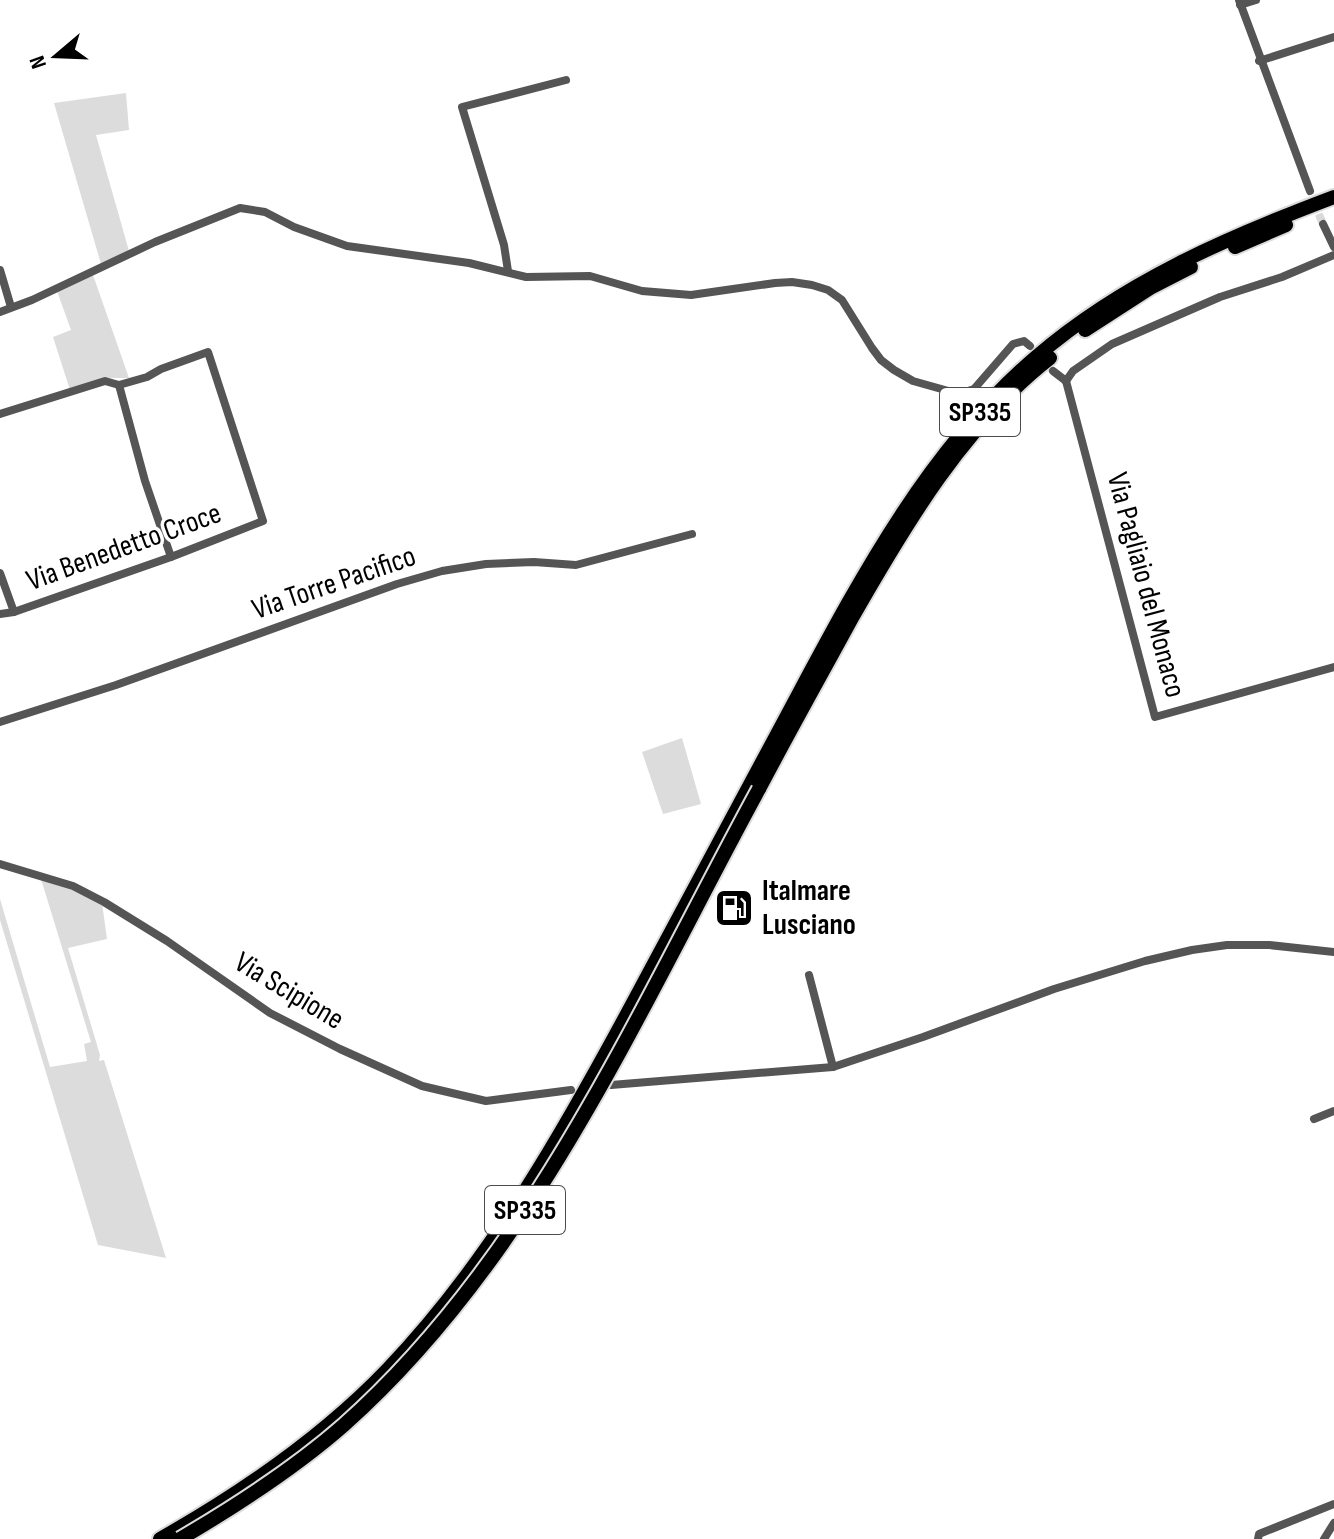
<svg xmlns="http://www.w3.org/2000/svg" width="1334" height="1539" font-family="'Sofia Sans Condensed',sans-serif">
	<style>
		.green { fill: #dcdcdc }
		.lines { fill: none; stroke-linecap: round; stroke-linejoin: round }
		.minor-tunnel { stroke: #d9d9d9; stroke-width: 8; stroke-dasharray: 8 4; stroke-linecap: butt }
		.trunk-casing { stroke: #dbdbdb; stroke-width: 18 }
		.minor { stroke: #555; stroke-width: 8 }
		.trunk { stroke: #000; stroke-width: 14 }
		.trunk-bridge-casing { stroke: #dbdbdb; stroke-width: 18; stroke-linecap: butt }
		.trunk-bridge { stroke: #000; stroke-width: 14 }
		.labels { text-anchor: middle; dominant-baseline: central; stroke-width: 7; stroke-linejoin: round; paint-order: stroke }
		.shield { fill: #fff; stroke: #4c4c4c; stroke-width: 2 }
		.shield-label { font-size: 28px; font-weight: bold; fill: #000 }
		.street-label { font-size: 30px; fill: #000; stroke: #fff }
		.poi-label { font-size: 30px; font-weight: bold; fill: #000; stroke: #fff; text-anchor: start }
	</style>
	<rect width="100%" height="100%" fill="#fff"/>
	<!-- green -->
	<g class="green">
		<path d="M 126,93 L 129,130 L 96,135 L 129,251 L 101,264 L 54,103 Z"/>
		<path d="M 93,275 L 129,378 L 108,378 L 70,390 L 53,337 L 71,330 L 57,291 Z"/>
		<path d="M 682,738 L 701,804 L 663,814 L 642,752 Z"/>
		<path d="M 41,879 L 73,889 L 102,903 L 107,939 L 68,948 L 100,1055 L 99,1061 L 104,1060 L 166,1258 L 98,1245 L 0,920 L 0,899 L 50,1067 L 87,1061 L 84,1044 L 91,1042 Z"/>
	</g>
	<g class="lines">
		<!-- minor-tunnel -->
		<path class="minor-tunnel" d="M 1314,203 L 1323,224"/>
		<!-- trunk casing -->
		<g class="trunk-casing">
			<g id="trunk">
				<path d="M 1235,247 L 1286,225"/>
				<path d="M 1085,330 L 1150,288 L 1191,267"/>
				<path d="M 759,789 C 789,732 821,675 852,618 C 905,525 964,425 1050,358"/>
				<path d="M 160,1539 C 243,1492 322,1438 388,1369 C 494,1258 570,1121 642,986 C 691,894 740,802 790,710 C 857,585 926,451 1036,357 C 1123,282 1228,237 1334,197"/>
			</g>
		</g>
		<!-- minor -->
		<g class="minor">
			<path d="M 1239,0 L 1310,191"/>
			<path d="M 1240,5 L 1256,0"/>
			<path d="M 1259,61 L 1334,37"/>
			<path d="M 1323,224 L 1334,247"/>
			<path d="M 0,270 L 11,307"/>
			<path d="M 508,271 L 504,245 L 462,107 L 566,80"/>
			<path d="M 0,312 L 32,300 L 155,242 L 240,208 L 265,212 L 294,227 L 347,246 L 469,263 L 526,277 L 590,276 L 642,291 L 691,295 L 775,283 L 792,282 L 812,285 L 828,290 L 842,300 L 872,348 L 881,360 L 894,370 L 913,381 L 952,392 L 962,393 L 974,389 L 1013,344 L 1024,341 L 1030,346"/>
			<path d="M 1053,371 L 1066,381"/>
			<path d="M 1066,381 L 1155,717 L 1334,667"/>
			<path d="M 1066,381 L 1073,371 L 1112,344 L 1220,297 L 1282,277 L 1334,255"/>
			<path d="M 119,385 L 145,481 L 171,557"/>
			<path d="M 0,414 L 105,381 L 119,385 L 147,377 L 161,369 L 208,352 L 263,521 L 171,557 L 14,612 L 0,614"/>
			<path d="M 0,573 L 14,612"/>
			<path d="M 0,722 L 116,685 L 397,584 L 442,571 L 486,564 L 534,562 L 576,565 L 692,534"/>
			<path d="M 0,864 L 73,886 L 104,902 L 167,941 L 270,1013 L 340,1049 L 422,1086 L 486,1101 L 571,1090"/>
			<path d="M 809,975 L 833,1067"/>
			<path d="M 611,1085 L 833,1067 L 923,1037 L 1054,989 L 1145,961 L 1192,950 L 1227,945 L 1269,945 L 1334,952"/>
			<path d="M 1314,1119 L 1334,1111"/>
			<path d="M 1258,1539 L 1259,1534 L 1334,1504"/>
			<path d="M 1324,1539 L 1334,1523"/>
		</g>
		<!-- trunk -->
		<use href="#trunk" class="trunk"/>
		<!-- trunk-bridge casing -->
		<g class="trunk-bridge-casing">
			<path id="trunk-bridge" d="M 180,1539 C 238,1505 294,1469 344,1425 C 534,1256 639,1009 759,789"/>
		</g>
		<!-- trunk-bridge -->
		<use href="#trunk-bridge" class="trunk-bridge"/>
	</g>
	<!-- icons -->
	<defs>
		<g id="fuel-square" transform="scale(2)"><rect x="-9" y="-9" width="18" height="18" rx="4" fill="#000" stroke="#fff"/><path d="M-5.5-6h7V0h2V4h1.3V-2.5L3-4.5l.8-.8L6-3V5H2.5V1h-1V6h-7ZM-4.2-4.7v3.2H.2V-4.7Z" fill="#fff"/></g>
	</defs>
	<g fill-rule="evenodd">
		<use href="#fuel-square" x="734" y="908"/>
	</g>
	<g class="labels">
		<!-- shield labels -->
		<g class="shield">
			<rect x="940" y="388" width="80" height="48" rx="6"/>
			<rect x="485" y="1186" width="80" height="48" rx="6"/>
		</g>
		<g class="shield-label">
			<text x="980" y="412">SP335</text>
			<text x="525" y="1210">SP335</text>
		</g>
		<!-- street labels -->
		<g class="street-label">
			<text transform="translate(124 547) rotate(-20)">Via Benedetto Croce</text>
			<text transform="translate(334 583) rotate(-19)">Via Torre Pacifico</text>
			<text transform="translate(1146 585) rotate(75)">Via Pagliaio del Monaco</text>
			<text transform="translate(289 991) rotate(31)">Via Scipione</text>
		</g>
		<!-- poi labels -->
		<g class="poi-label">
			<text x="762" y="891">Italmare<tspan x="762" dy="34">Lusciano</tspan></text>
		</g>
	</g>
	<!-- north arrow -->
	<g transform="translate(56 56) rotate(251)" stroke="#ffffff" stroke-width="6" paint-order="stroke">
	<path d="M0-6L14 30L0 20L-14 30Z" fill="#000000"/>
	<text y="-12" font-size="22" font-weight="bold" text-anchor="middle" fill="#000000">N</text>
	</g>
</svg>
